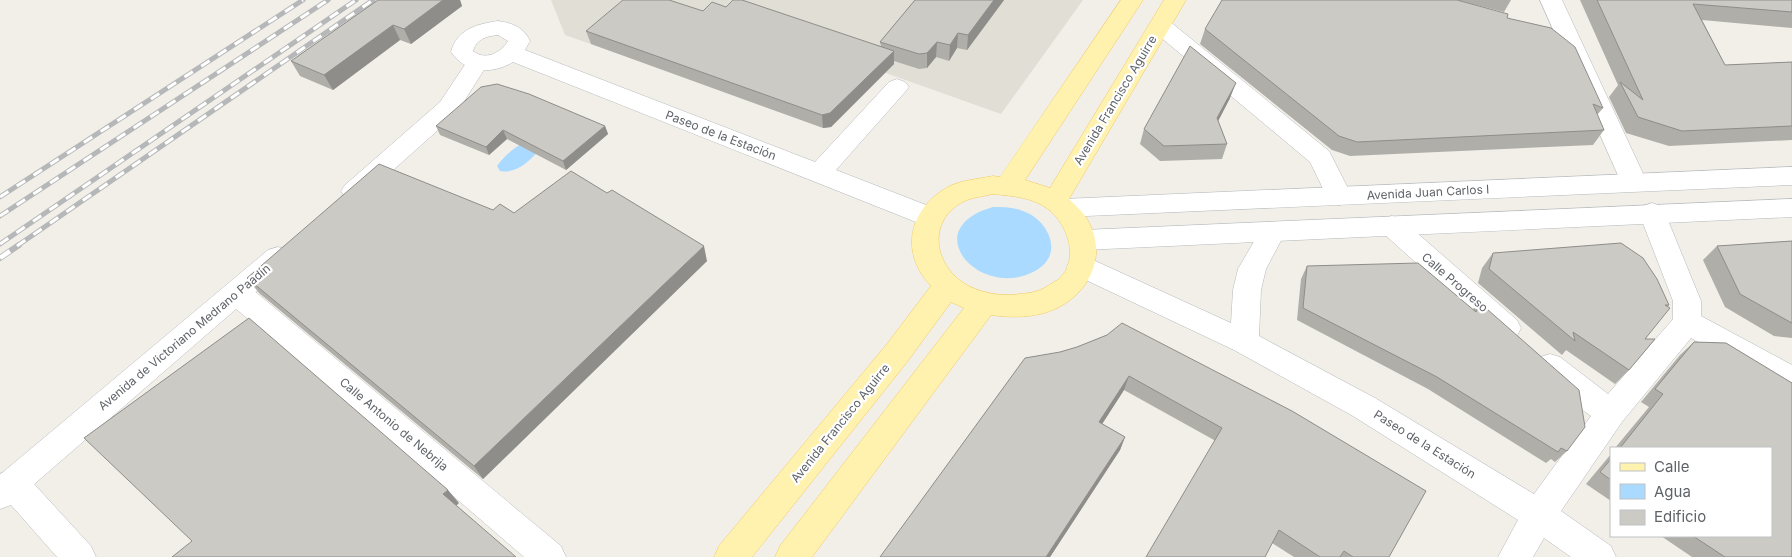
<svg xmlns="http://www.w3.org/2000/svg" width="1792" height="557" font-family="Inter,sans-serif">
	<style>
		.education { fill: #e1ded6 }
		.water { fill: #aadaff }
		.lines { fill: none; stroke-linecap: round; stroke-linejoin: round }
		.street-casing { stroke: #b5b8bc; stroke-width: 1 }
		.secondary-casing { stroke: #b6babf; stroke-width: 1 }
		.primary-casing { stroke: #f2c960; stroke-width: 1 }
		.street { fill: #fff; fill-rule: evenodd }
		.secondary { fill: #fff; fill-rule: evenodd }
		.primary { fill: #fff2af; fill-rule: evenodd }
		.rail-far1-casing { stroke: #b6b7b8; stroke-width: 5 }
		.rail-casing { stroke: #b6b7b8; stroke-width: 6 }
		.rail-far1 { stroke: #fff; stroke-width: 3; stroke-dasharray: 10; stroke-linecap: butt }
		.rail { stroke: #fff; stroke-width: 4.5; stroke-dasharray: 12; stroke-linecap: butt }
		.wall { fill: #afaea9 }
		.shaded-wall { fill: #8f8d8a }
		.building { fill: #cccac5; stroke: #8f8d8a }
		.labels { text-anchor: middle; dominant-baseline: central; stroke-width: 4.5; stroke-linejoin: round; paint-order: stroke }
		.street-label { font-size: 12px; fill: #5f6368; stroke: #fff }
	</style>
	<rect width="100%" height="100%" fill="#f1efe8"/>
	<!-- education -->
	<path class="education" d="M 551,0 L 1083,0 L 1001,114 L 838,56 L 656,67 L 565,35 Z"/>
	<!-- water -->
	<g class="water">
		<path d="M 526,141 L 539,150 C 530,161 516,174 500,171 L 497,166 C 505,155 514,148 526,141 Z"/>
		<path d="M 993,207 C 1003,207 1013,207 1023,211 C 1049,220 1065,255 1035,271 C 981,301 915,229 993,207 Z"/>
	</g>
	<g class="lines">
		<!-- street casing -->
		<g class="street-casing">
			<g id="street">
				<path d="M 1540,0 L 1562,0 L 1647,182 L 1643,188 L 1634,191 L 1625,188 L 1621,182 Z"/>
				<path d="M 1160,18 L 1168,20 L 1329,151 L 1352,196 L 1348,203 L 1339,205 L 1330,203 L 1310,162 L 1152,30 L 1149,25 L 1152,20 Z"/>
				<path d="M 498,21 C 512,23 524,27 530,41 L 525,50 L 815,162 L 889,82 L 897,79 L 905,82 L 909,87 L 905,92 L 836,170 L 939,210 L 943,217 L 939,224 L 930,227 L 921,224 L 513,62 C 492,75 465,73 451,52 C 457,29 477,24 498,21 ZM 498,35 L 508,41 C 501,53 485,61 473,51 C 476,39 487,36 498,35 Z"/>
				<path d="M 1652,203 L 1661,206 L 1665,213 L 1701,301 L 1701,316 L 1792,365 L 1792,393 L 1781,389 L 1691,338 L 1622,422 L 1561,511 L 1611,546 L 1616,557 L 1571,557 L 1544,538 L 1533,557 L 1498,557 L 1518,520 L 1353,416 L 1234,350 L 1071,273 L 1067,266 L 1071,259 L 1081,256 L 1091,259 L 1231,323 L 1233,290 L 1238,269 L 1263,226 L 1272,223 L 1281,226 L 1285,233 L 1266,269 L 1261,290 L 1259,336 L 1375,398 L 1534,494 L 1591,416 C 1572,402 1546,388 1535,366 L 1540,357 L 1550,354 L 1560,357 L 1608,394 L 1673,319 L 1673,301 L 1639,213 L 1643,206 Z"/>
				<path d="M 1392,216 L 1401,219 L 1517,320 L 1521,328 L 1517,336 L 1507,340 L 1497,336 L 1383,233 L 1379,226 L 1383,219 Z"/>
				<path d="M 237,282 L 247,285 L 561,546 L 566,557 L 524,557 L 227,301 L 223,293 L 227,285 Z"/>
				<path d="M 13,468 L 24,473 L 91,546 L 96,557 L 57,557 L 11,505 L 0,509 L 0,474 Z"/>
			</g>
		</g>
		<!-- secondary casing -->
		<g class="secondary-casing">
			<g id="secondary">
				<path d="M 478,55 L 486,57 L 489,62 L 456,114 L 363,197 L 354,200 L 345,197 L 341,191 L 345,185 L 440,102 L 470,57 Z"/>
				<path d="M 1792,167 L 1792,185 L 1064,217 L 1055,215 L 1051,208 L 1055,201 L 1064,199 Z"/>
				<path d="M 1792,199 L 1792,217 L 1084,250 L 1075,247 L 1071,240 L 1075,233 L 1084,230 Z"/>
				<path d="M 278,247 L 288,250 L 292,257 L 288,264 L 24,493 L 13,498 L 2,493 L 0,476 L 2,473 L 268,250 Z"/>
			</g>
		</g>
		<!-- primary casing -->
		<g class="primary-casing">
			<path id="primary" d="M 1121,0 L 1143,0 L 1025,180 L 1050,188 L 1164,0 L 1186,0 L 1069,199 C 1074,204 1081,210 1085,216 C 1109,251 1092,292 1055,309 C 1036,318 1011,318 991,315 L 812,557 L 775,557 L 780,546 L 964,308 L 951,302 L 907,362 L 752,557 L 714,557 L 719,546 L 887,344 L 931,286 C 899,252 909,209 948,187 C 961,180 979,179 993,176 L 1000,177 ZM 993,194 C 1012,196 1032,197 1048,209 C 1068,224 1080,260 1059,279 C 1055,282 1050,284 1046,287 C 1038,292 1030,293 1020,294 C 1002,297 978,293 962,282 C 931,260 929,216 967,200 C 975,197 985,196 993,194 Z"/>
		</g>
		<!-- street -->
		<use href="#street" class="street"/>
		<!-- secondary -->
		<use href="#secondary" class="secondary"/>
		<!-- primary -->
		<use href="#primary" class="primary"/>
		<!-- rail-far1 casing -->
		<g class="rail-far1-casing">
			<g id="rail-far1">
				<path d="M 0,197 L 303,0"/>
				<path d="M 0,216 L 328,0"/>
				<path d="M 0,244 L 356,0"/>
				<path d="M 17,246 L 373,0"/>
			</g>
		</g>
		<!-- rail casing -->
		<g class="rail-casing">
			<path id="rail" d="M 0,258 L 19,245"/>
		</g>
		<!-- rail-far1 -->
		<use href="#rail-far1" class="rail-far1"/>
		<!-- rail -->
		<use href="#rail" class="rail"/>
	</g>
	<!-- wall -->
	<g class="wall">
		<path d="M 378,0 L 460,0 L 462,6 L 411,44 L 400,40 L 333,90 L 300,76 L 291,61 Z"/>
		<path d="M 915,0 L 1004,0 L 967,50 L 957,48 L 949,61 L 936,57 L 927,68 L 919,69 L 894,61 L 894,64 L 831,127 L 823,128 L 591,44 L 586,31 L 726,7 L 881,46 L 880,42 Z"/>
		<path d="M 1457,0 L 1511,0 L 1504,12 Z"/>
		<path d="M 1580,0 L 1792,0 L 1792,28 L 1702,20 L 1725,65 L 1792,62 L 1792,140 L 1669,146 L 1626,133 L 1609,97 L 1618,85 Z"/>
		<path d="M 1507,18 L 1603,108 L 1597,115 L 1604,130 L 1593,145 L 1350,156 L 1332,150 L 1200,44 L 1205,29 Z"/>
		<path d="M 1230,98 L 1218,121 L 1227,144 L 1222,159 L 1160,161 L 1140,144 L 1144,129 Z"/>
		<path d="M 436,126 L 605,126 L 608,134 L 566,170 L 507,139 L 489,155 L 440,135 Z"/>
		<path d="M 514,213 L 707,261 L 483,479 L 259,293 L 247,278 Z"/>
		<path d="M 1792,241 L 1792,338 L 1774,336 L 1725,307 L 1703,260 L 1717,246 Z"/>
		<path d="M 1493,253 L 1669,305 L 1645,339 L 1629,370 L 1615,384 L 1566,350 L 1562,355 L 1478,283 L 1482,268 Z"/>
		<path d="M 1307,266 L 1473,309 L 1479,302 L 1567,451 L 1555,462 L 1551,459 L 1546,463 L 1428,389 L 1297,320 L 1301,279 Z"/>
		<path d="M 1107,335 L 1389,557 L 1294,557 L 1272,543 L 1214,440 L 1124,390 L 1102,424 L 1125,437 L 1120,450 L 1050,557 L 1060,352 L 1077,347 Z"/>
		<path d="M 1694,342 L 1726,343 L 1792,383 L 1792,557 L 1692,557 L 1661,536 L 1771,536 L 1771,448 L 1615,448 L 1649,407 L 1641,402 L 1680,355 Z"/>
		<path d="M 1611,454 L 1611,501 L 1586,484 Z"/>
	</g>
	<!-- shaded-wall -->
	<g class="shaded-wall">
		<path d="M 443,0 L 460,0 L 462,6 L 411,44 L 404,29 Z"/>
		<path d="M 994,0 L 1004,0 L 967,50 L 968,35 Z"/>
		<path d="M 393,25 L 400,40 L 333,90 L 324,75 Z"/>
		<path d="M 958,33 L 957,48 L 949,61 L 950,45 Z"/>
		<path d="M 937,42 L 936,57 L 927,68 L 927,53 Z"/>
		<path d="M 894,51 L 894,64 L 831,127 L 823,128 L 822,115 Z"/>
		<path d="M 1236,83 L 1230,98 L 1212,133 L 1217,118 Z"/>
		<path d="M 605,126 L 608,134 L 566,170 L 563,161 Z"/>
		<path d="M 503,130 L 507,139 L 489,155 L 486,147 Z"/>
		<path d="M 704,246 L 707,261 L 483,479 L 474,466 Z"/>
		<path d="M 1129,376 L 1124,390 L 1095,435 L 1099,422 Z"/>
		<path d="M 1125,437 L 1120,450 L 1050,557 L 1046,557 Z"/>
		<path d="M 448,490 L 459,503 L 454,508 L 443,494 Z"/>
	</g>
	<!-- building -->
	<g class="building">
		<path d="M 378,0 L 443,0 L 404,29 L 393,25 L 324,75 L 291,61 Z"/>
		<path d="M 623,0 L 669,0 L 703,11 L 712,2 L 726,7 L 733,0 L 742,0 L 894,51 L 830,113 L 822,115 L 586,31 Z"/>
		<path d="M 915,0 L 994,0 L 968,35 L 958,33 L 950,45 L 937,42 L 927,53 L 919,54 L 880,42 Z"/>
		<path d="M 1222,0 L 1457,0 L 1508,14 L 1507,18 L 1551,28 L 1575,47 L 1603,108 L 1593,104 L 1604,130 L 1357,142 L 1339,136 L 1205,29 Z"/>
		<path d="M 1597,0 L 1792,0 L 1792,12 L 1693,4 L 1725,65 L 1792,62 L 1792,126 L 1682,131 L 1638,117 L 1620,82 L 1643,100 Z"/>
		<path d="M 1190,46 L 1236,83 L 1217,118 L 1227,144 L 1164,146 L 1144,129 Z"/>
		<path d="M 497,84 L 529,94 L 605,126 L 563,161 L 503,130 L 486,147 L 436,126 L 481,87 Z"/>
		<path d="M 379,164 L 493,210 L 500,204 L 514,213 L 571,171 L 607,193 L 612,190 L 704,246 L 474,466 L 247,278 Z"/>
		<path d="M 1792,241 L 1792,323 L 1790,322 L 1740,294 L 1717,246 Z"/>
		<path d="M 1621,243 L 1643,258 L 1657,279 L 1669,305 L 1665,305 L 1670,308 L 1645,339 L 1655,339 L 1629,370 L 1573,332 L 1575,341 L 1489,269 L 1493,253 Z"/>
		<path d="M 1418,263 L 1476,312 L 1479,302 L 1579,390 L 1585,427 L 1567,451 L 1561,448 L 1558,452 L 1437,377 L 1303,308 L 1307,266 Z"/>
		<path d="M 249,318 L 448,490 L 443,494 L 516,557 L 172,557 L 192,541 L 84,438 Z"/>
		<path d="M 1122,323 L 1292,411 L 1426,491 L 1389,557 L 1353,557 L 1344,551 L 1340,557 L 1320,557 L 1279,530 L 1265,557 L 1146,557 L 1222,428 L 1129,376 L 1099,422 L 1125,437 L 1046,557 L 880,557 L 1025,358 L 1060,352 L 1077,347 L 1107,335 Z"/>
		<path d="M 1694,342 L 1726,343 L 1792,383 L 1792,557 L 1725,557 L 1693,536 L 1771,536 L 1771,448 L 1620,448 L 1663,394 L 1655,389 Z"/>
		<path d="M 1611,459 L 1611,480 L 1600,472 Z"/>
	</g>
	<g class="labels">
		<!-- street labels -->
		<g class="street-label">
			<text transform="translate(1115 100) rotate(-59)">Avenida Francisco Aguirre</text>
			<text transform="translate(721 135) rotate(21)">Paseo de la Estación</text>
			<text transform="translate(1428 192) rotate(-3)">Avenida Juan Carlos I</text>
			<text transform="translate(1455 282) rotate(41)">Calle Progreso</text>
			<text transform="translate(184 337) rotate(-40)">Avenida de Victoriano Medrano Paadin</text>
			<text transform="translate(840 423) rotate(-51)">Avenida Francisco Aguirre</text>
			<text transform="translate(394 424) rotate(40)">Calle Antonio de Nebrija</text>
			<text transform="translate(1425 444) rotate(32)">Paseo de la Estación</text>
		</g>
	</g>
	<!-- legend -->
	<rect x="1610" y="447" width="162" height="90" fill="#ffffff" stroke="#bfc1c3"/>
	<rect x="1620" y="463" width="25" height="8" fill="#fff2af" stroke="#bfc1c3"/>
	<text x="1654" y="472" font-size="15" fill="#5f6368">Calle</text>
	<rect x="1620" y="484" width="25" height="15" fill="#aadaff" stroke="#bfc1c3"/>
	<text x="1654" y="497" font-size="15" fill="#5f6368">Agua</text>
	<rect x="1620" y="510" width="25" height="15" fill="#cccac5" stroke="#bfc1c3"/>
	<text x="1654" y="522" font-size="15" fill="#5f6368">Edificio</text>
</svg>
